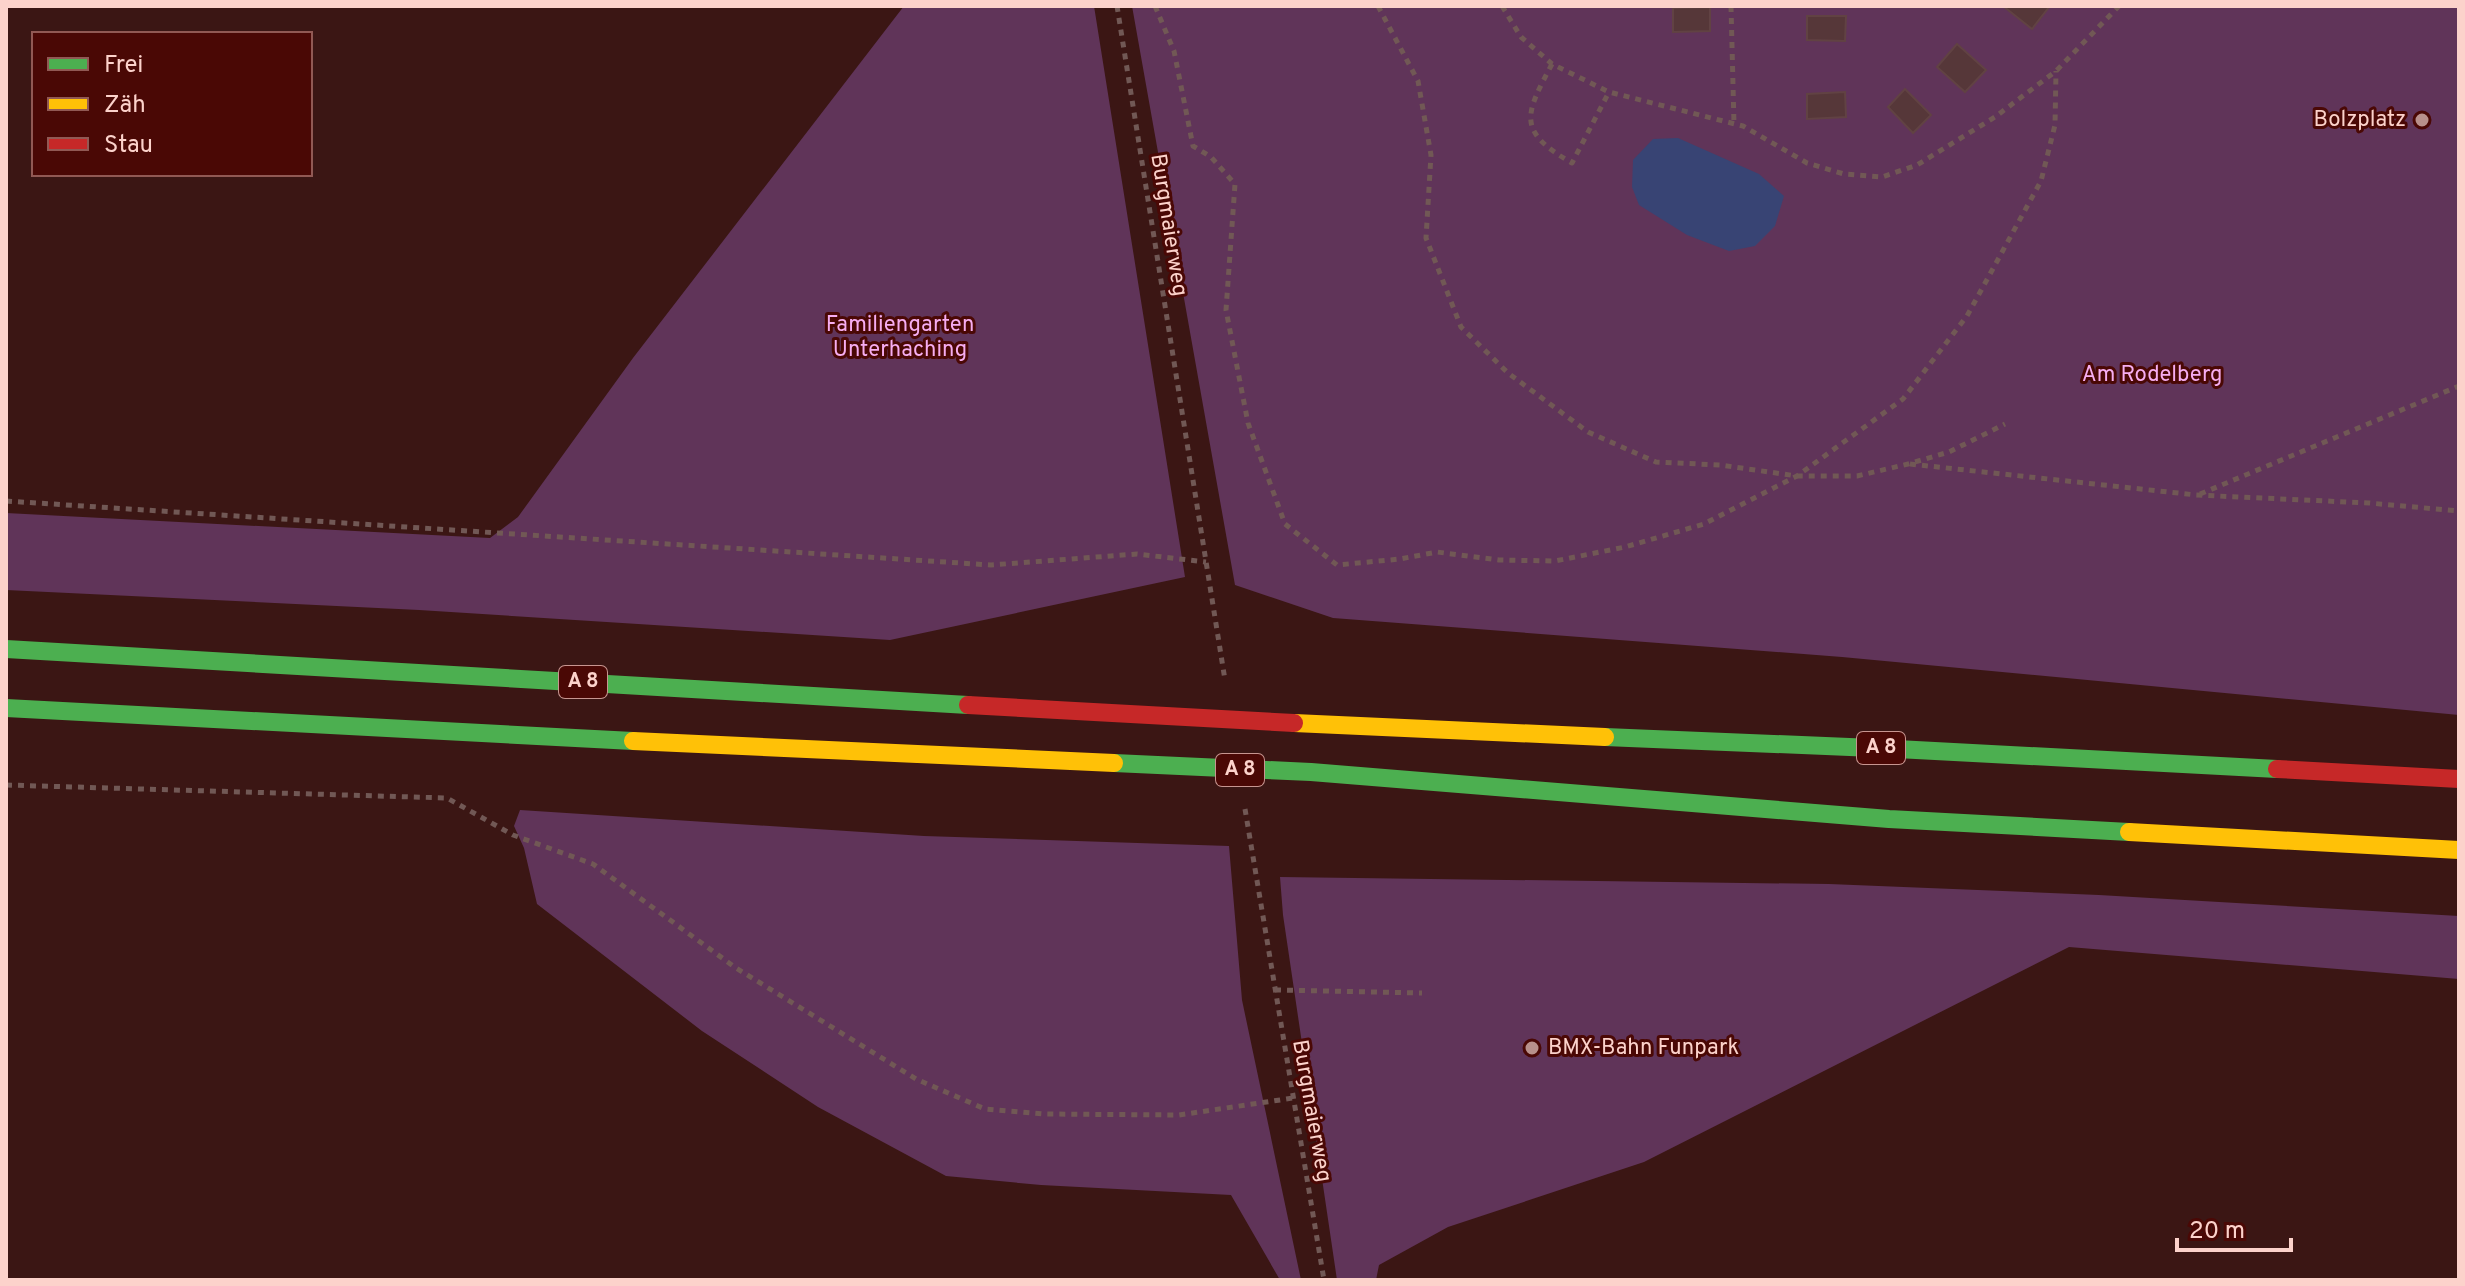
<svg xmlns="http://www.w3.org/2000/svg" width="2465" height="1286" font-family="Overpass,sans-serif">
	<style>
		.green { fill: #603459 }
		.water { fill: #384474 }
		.building { fill: #563739; stroke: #614243; stroke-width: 2 }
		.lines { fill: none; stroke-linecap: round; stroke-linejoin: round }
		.path { stroke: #715855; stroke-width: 5; stroke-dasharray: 6 6; stroke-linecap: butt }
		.fast { stroke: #4caf50; stroke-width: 18 }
		.slow { stroke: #ffc107; stroke-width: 18 }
		.jam { stroke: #c62828; stroke-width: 18 }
		.poi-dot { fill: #b8908b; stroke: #4a0805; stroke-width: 3 }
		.labels { text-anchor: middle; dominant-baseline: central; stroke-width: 6; stroke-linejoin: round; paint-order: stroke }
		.shield { fill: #4a0805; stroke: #c79590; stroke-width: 2 }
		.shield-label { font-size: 20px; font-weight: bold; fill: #fcd2cb }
		.poi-label { font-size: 22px; fill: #fcd2cb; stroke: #4a0805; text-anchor: end }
		.street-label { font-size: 22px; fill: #fcd2cb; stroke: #4a0805 }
		.park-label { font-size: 22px; fill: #f6adf1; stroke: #4a0805 }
	</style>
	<rect width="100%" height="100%" fill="#3b1614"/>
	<!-- green -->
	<g class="green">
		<path d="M 904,6 L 1094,6 L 1185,577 L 890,640 L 419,610 L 6,590 L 6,513 L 490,538 L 518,517 L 633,358 Z"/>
		<path d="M 1132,6 L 2459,6 L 2459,715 L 1842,657 L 1333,618 L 1235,585 Z"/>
		<path d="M 520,810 L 924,836 L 1229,846 L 1242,1000 L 1301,1280 L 1280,1280 L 1231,1195 L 1041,1185 L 946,1176 L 818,1107 L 702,1031 L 537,904 L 524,848 L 514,826 Z"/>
		<path d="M 1280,877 L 1829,884 L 2099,895 L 2459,916 L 2459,979 L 2069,947 L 1644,1162 L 1448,1227 L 1379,1265 L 1376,1280 L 1337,1280 L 1283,915 Z"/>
	</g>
	<!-- water -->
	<path class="water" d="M 1678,138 L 1759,174 L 1784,196 L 1775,226 L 1755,246 L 1729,251 L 1687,235 L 1639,205 L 1632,187 L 1633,160 L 1653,139 Z"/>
	<!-- building -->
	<g class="building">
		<path d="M 2003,6 L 2047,6 L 2049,7 L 2032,29 Z"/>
		<path d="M 1710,7 L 1710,31 L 1673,32 L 1673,8 Z"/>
		<path d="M 1807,16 L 1846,16 L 1845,41 L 1807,40 Z"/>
		<path d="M 1957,44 L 1986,70 L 1965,92 L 1937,67 Z"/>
		<path d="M 1905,89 L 1931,115 L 1913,133 L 1888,107 Z"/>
		<path d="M 1845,92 L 1846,117 L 1807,119 L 1807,94 Z"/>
	</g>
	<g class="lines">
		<!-- path -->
		<g class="path">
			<path d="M 1117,6 L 1225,680"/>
			<path d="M 1155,6 L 1174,51 L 1193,146 L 1211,157 L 1235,184 L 1226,310 L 1248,423 L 1285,524 L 1337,565 L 1400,559 L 1437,552 L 1499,560 L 1555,561 L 1625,547 L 1704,524 L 1797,476 L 1903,399 L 1967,316 L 2041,181 L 2055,125 L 2056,71"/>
			<path d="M 1378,6 L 1418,81 L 1431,155 L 1426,238 L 1461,327 L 1508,373 L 1588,432 L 1656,462 L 1720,465 L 1797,476 L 1857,476 L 1908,464 L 1949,452 L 2005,424"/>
			<path d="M 1502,6 L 1521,37 L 1552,64 L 1609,92 L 1743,126 L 1807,163 L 1844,174 L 1882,177 L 1917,165 L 1995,117 L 2056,71 L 2119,6"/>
			<path d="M 1731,6 L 1734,124"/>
			<path d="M 1552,64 C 1525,115 1516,131 1572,163 L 1609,92"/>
			<path d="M 1910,464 L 2196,495 L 2369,503 L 2459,511"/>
			<path d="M 2200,494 L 2459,386"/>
			<path d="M 6,501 L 991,565 L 1137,554 L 1206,562"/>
			<path d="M 6,785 L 447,798 L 513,835 L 593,864 L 736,968 L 916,1079 L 985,1109 L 1045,1114 L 1179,1115 L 1293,1098"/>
			<path d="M 1245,809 L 1324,1280"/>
			<path d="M 1275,990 L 1422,993"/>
		</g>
		<!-- fast -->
		<g class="fast">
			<path d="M 6,649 L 968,705"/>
			<path d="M 6,708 L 633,741"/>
			<path d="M 1605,737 L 1897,749 L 2277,769"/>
			<path d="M 1114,763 L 1311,772 L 1889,819 L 2129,832"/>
		</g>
		<!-- slow -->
		<g class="slow">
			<path d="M 1294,723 L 1605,737"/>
			<path d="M 633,741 L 1114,763"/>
			<path d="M 2129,832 L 2459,850"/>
		</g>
		<!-- jam -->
		<g class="jam">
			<path d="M 968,705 L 1294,723"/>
			<path d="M 2277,769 L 2459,779"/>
		</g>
	</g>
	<!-- markers -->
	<g class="poi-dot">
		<circle cx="2422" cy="120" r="8"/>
		<circle cx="1532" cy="1048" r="8"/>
	</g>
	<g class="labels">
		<!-- shield labels -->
		<g class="shield">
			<rect x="559" y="666" width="48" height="32" rx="6"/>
			<rect x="1857" y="732" width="48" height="32" rx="6"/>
			<rect x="1216" y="754" width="48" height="32" rx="6"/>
		</g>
		<g class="shield-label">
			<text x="583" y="682">A 8</text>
			<text x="1881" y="748">A 8</text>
			<text x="1240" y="770">A 8</text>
		</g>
		<!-- poi labels -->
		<g class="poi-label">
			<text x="2406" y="120">Bolzplatz</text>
			<text x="1548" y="1048" text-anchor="start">BMX-Bahn Funpark</text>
		</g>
		<!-- street labels -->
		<g class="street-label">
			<text transform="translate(1168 225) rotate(81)">Burgmaierweg</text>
			<text transform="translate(1311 1111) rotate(80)">Burgmaierweg</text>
		</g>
		<!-- park labels -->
		<g class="park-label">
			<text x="900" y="325">Familiengarten<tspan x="900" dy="25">Unterhaching</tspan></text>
			<text x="2152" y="375">Am Rodelberg</text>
		</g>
	</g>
	<!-- border -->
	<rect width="2465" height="1286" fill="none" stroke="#fcd2cb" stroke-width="16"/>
	<!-- legend -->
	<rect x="32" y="32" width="280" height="144" fill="#4a0805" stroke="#915954" stroke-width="2"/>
	<rect x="48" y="58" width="40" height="12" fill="#4caf50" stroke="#915954" stroke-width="2"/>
	<text x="104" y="72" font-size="24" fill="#fcd2cb">Frei</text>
	<rect x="48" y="98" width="40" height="12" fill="#ffc107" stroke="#915954" stroke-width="2"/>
	<text x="104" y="112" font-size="24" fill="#fcd2cb">Zäh</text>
	<rect x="48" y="138" width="40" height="12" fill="#c62828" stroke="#915954" stroke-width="2"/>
	<text x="104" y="152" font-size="24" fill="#fcd2cb">Stau</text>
	<!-- scale -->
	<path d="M2177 1238v12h114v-12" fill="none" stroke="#fcd2cb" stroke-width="4"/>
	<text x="2189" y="1238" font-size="24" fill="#fcd2cb" stroke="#4a0805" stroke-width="6" paint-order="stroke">20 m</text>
</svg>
